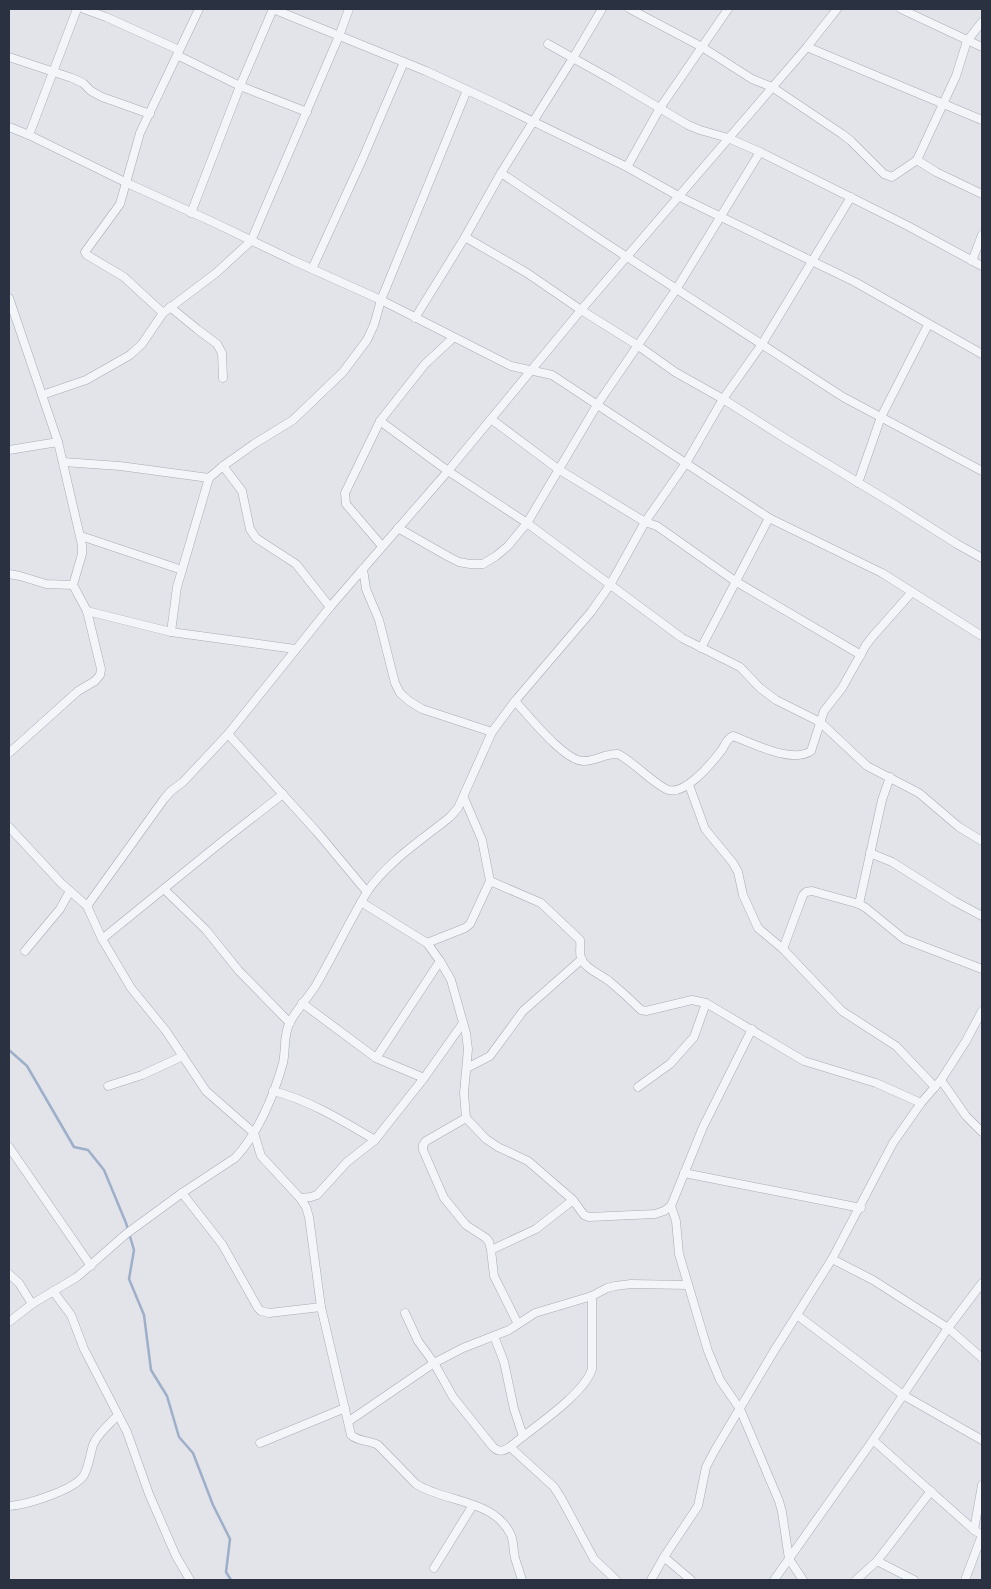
<svg xmlns="http://www.w3.org/2000/svg" width="991" height="1589" font-family="'Fira Sans Condensed',sans-serif">
	<style>
		.lines { fill: none; stroke-linecap: round; stroke-linejoin: round }
		.stream { stroke: #9eafc9; stroke-width: 2.5 }
		.street-casing { stroke: #a7abb4; stroke-width: 9 }
		.street { stroke: #f4f5f8; stroke-width: 8 }
	</style>
	<rect width="100%" height="100%" fill="#e2e4ea"/>
	<g class="lines">
		<!-- stream -->
		<path class="stream" d="M 9,1050 L 27,1066 L 74,1147 L 88,1150 L 104,1170 L 126,1223 L 134,1250 L 129,1279 L 144,1315 L 151,1370 L 167,1396 L 179,1437 L 193,1453 L 213,1505 L 230,1539 L 226,1572 L 231,1580"/>
		<!-- street casing -->
		<g class="street-casing">
			<g id="street">
				<path d="M 84,9 L 106,17 L 179,50"/>
				<path d="M 273,9 L 426,71 L 497,104 L 627,167 L 680,197 L 855,282 L 982,354"/>
				<path d="M 630,9 L 702,47 L 752,79 L 772,87 L 842,134 L 851,141 L 884,174 L 892,177 L 917,160 L 936,172 L 982,194"/>
				<path d="M 901,9 L 982,47"/>
				<path d="M 548,44 L 614,81 L 688,125 L 700,130 L 728,138 L 760,152 L 908,226 L 982,266"/>
				<path d="M 807,47 L 982,120"/>
				<path d="M 177,55 L 240,86 L 307,112"/>
				<path d="M 9,57 L 72,78 L 83,83 L 91,91 L 102,97 L 150,114"/>
				<path d="M 9,127 L 29,135 L 127,183 L 215,223 L 292,260 L 381,300 L 503,362 L 511,366 L 552,375 L 769,518 L 882,573 L 982,636"/>
				<path d="M 29,135 L 77,9"/>
				<path d="M 917,160 L 956,76 L 967,41 L 982,22"/>
				<path d="M 627,167 L 660,108 L 728,9"/>
				<path d="M 501,173 L 604,242 L 843,397 L 982,471"/>
				<path d="M 191,213 L 240,86 L 273,9"/>
				<path d="M 465,237 L 527,273 L 581,310 L 637,345 L 675,372 L 723,399 L 786,439 L 897,506 L 957,544 L 982,558"/>
				<path d="M 972,261 L 982,235"/>
				<path d="M 312,269 L 362,160 L 404,62"/>
				<path d="M 9,298 L 58,442 L 82,545 L 82,554 L 73,585 L 87,611 L 101,669 L 100,675 L 95,681 L 78,691 L 9,753"/>
				<path d="M 170,307 L 197,329 L 217,344 L 222,353 L 223,378"/>
				<path d="M 163,313 L 124,277 L 87,255 L 85,252 L 120,204 L 140,133 L 199,9"/>
				<path d="M 415,318 L 465,237 L 501,173 L 573,58 L 602,9"/>
				<path d="M 42,395 L 86,380 L 130,355 L 142,344 L 163,313 L 216,273 L 251,241 L 339,36 L 349,9"/>
				<path d="M 491,419 L 558,469 L 645,522 L 657,526 L 735,581 L 861,655"/>
				<path d="M 380,421 L 448,471 L 527,523 L 682,638 L 740,667 L 760,688 L 776,700 L 820,722 L 867,766 L 919,793 L 959,827 L 982,841"/>
				<path d="M 9,450 L 58,442"/>
				<path d="M 63,462 L 120,466 L 209,478"/>
				<path d="M 223,466 L 242,491 L 250,529 L 256,538 L 296,564 L 330,607"/>
				<path d="M 858,483 L 881,417 L 928,325"/>
				<path d="M 398,528 L 449,557 L 459,562 L 470,564 L 483,564 L 496,556 L 508,546 L 527,523 L 597,405 L 677,288 L 760,152"/>
				<path d="M 81,536 L 182,570"/>
				<path d="M 382,546 L 346,504 L 345,493 L 380,421 L 425,364 L 453,338"/>
				<path d="M 363,569 L 366,589 L 379,620 L 395,683 L 400,693 L 409,701 L 422,709 L 492,732"/>
				<path d="M 9,574 L 20,576 L 46,584 L 73,585"/>
				<path d="M 87,611 L 171,632 L 295,649"/>
				<path d="M 171,632 L 177,587 L 209,478 L 223,466 L 254,444 L 293,420 L 343,372 L 367,340 L 374,325 L 381,300 L 467,90"/>
				<path d="M 701,648 L 769,518"/>
				<path d="M 515,701 C 528,715 565,762 584,761 C 596,761 606,753 618,754 C 635,763 649,780 666,789 C 683,798 711,764 721,751 C 725,746 726,739 733,736 C 752,743 792,764 811,751 L 824,711 L 842,688 L 866,645 L 873,636 L 912,592"/>
				<path d="M 228,734 L 317,832 L 367,892"/>
				<path d="M 689,785 L 705,829 L 733,863 L 738,872 L 743,895 L 758,928 L 783,949 L 842,1011 L 896,1046 L 935,1087"/>
				<path d="M 9,827 L 61,883 L 87,906 L 102,939 L 131,988 L 166,1031 L 206,1091 L 254,1133 L 261,1156 L 300,1198 L 306,1207 L 309,1217 L 321,1307 L 351,1435 C 359,1442 369,1440 378,1445 L 416,1484 C 446,1503 494,1499 511,1535 C 514,1542 513,1550 515,1558 C 517,1565 520,1573 522,1580"/>
				<path d="M 870,853 L 892,862 L 954,901 L 982,916"/>
				<path d="M 490,881 L 541,903 L 580,940 C 581,946 579,953 581,959 C 586,969 600,974 609,981 C 620,990 631,1000 641,1010 L 646,1011 L 692,1000 L 706,1003 L 804,1061 L 876,1083 L 921,1103"/>
				<path d="M 164,889 L 206,930 L 239,971 L 290,1023"/>
				<path d="M 361,902 L 427,943 L 440,961 L 451,980 L 466,1033 L 468,1049 L 464,1093 L 466,1118 L 486,1139 L 498,1147 L 528,1161 L 573,1200 L 584,1215 L 589,1217 L 655,1214 L 664,1211 L 671,1206 L 703,1127 L 752,1029"/>
				<path d="M 859,904 L 882,800 L 890,777"/>
				<path d="M 87,906 L 164,799 L 171,791 L 183,782 L 228,734 L 330,607 L 448,471 L 581,310 L 807,47 L 837,9"/>
				<path d="M 102,939 L 224,840 L 283,794"/>
				<path d="M 427,943 L 465,928 L 470,924 L 490,881 L 482,840 L 464,798"/>
				<path d="M 783,949 L 803,895 L 806,892 L 812,891 L 859,904 L 866,908 L 904,939 L 982,969"/>
				<path d="M 25,951 L 60,909 L 70,891"/>
				<path d="M 302,1003 L 376,1058 L 424,1078"/>
				<path d="M 376,1058 L 440,961"/>
				<path d="M 467,1068 L 490,1056 L 523,1011 L 582,959"/>
				<path d="M 941,1080 L 966,1116 L 982,1132"/>
				<path d="M 108,1086 L 142,1075 L 183,1056"/>
				<path d="M 638,1087 L 670,1064 L 694,1037 L 706,1003"/>
				<path d="M 273,1091 C 309,1100 343,1121 375,1140"/>
				<path d="M 466,1118 L 426,1141 L 423,1145 L 423,1150 L 444,1198 L 466,1225 L 486,1238 L 489,1242 L 491,1250 L 494,1276 L 518,1324"/>
				<path d="M 9,1147 L 91,1266"/>
				<path d="M 684,1173 L 861,1208"/>
				<path d="M 182,1193 L 222,1244 L 258,1308 L 261,1311 L 269,1313 L 321,1307"/>
				<path d="M 300,1198 L 311,1197 L 317,1195 L 347,1162 L 375,1140 L 424,1078 L 463,1023"/>
				<path d="M 671,1206 L 676,1221 L 679,1254 L 708,1351 L 720,1380 L 740,1409 L 779,1501 L 782,1512 L 789,1559 L 803,1580"/>
				<path d="M 491,1250 L 536,1229 L 573,1200"/>
				<path d="M 832,1259 L 873,1280 L 948,1328 L 982,1358"/>
				<path d="M 9,1274 L 19,1283 L 32,1304"/>
				<path d="M 53,1291 L 71,1315 L 84,1349 L 127,1432 L 149,1494 L 176,1556 L 190,1580"/>
				<path d="M 405,1313 L 418,1341 L 434,1363 L 453,1397 L 493,1447 C 500,1453 503,1451 510,1447 C 532,1428 584,1395 592,1369 L 592,1296"/>
				<path d="M 797,1315 L 903,1395 L 982,1440"/>
				<path d="M 9,1322 L 32,1304 L 77,1277 L 126,1234 L 182,1193 L 235,1158 C 258,1134 274,1095 283,1063 C 286,1050 283,1035 290,1022 C 297,1009 308,998 316,985 C 334,954 349,922 367,892 C 387,862 423,839 450,817 L 458,808 L 492,732 L 515,701 L 591,612 L 610,585 L 645,522 L 686,463 L 723,399 L 762,344 L 851,197"/>
				<path d="M 494,1336 L 504,1362 L 514,1409 L 523,1436"/>
				<path d="M 349,1421 L 434,1363 L 463,1348 L 509,1330 L 535,1313 L 592,1296 L 607,1288 L 615,1286 L 631,1284 L 688,1285"/>
				<path d="M 873,1440 L 974,1530 L 982,1535"/>
				<path d="M 260,1443 L 345,1408"/>
				<path d="M 510,1447 L 554,1487 L 561,1498 L 594,1559 L 616,1580"/>
				<path d="M 9,1506 C 26,1505 75,1490 84,1475 C 89,1466 90,1455 93,1445 C 97,1434 110,1424 118,1415"/>
				<path d="M 974,1530 L 982,1485"/>
				<path d="M 664,1557 L 691,1580"/>
				<path d="M 877,1561 L 914,1580"/>
				<path d="M 434,1568 L 473,1505"/>
				<path d="M 651,1580 L 664,1557 L 698,1506 L 706,1467 L 715,1450 L 774,1351 L 832,1259 L 893,1143 L 921,1103 L 941,1080 L 966,1041 L 982,1011"/>
				<path d="M 774,1580 L 873,1440 L 948,1328 L 982,1283"/>
				<path d="M 856,1580 L 877,1561 L 931,1491"/>
				<path d="M 965,1580 L 982,1535"/>
			</g>
		</g>
		<!-- street -->
		<use href="#street" class="street"/>
	</g>
	<!-- border -->
	<rect width="991" height="1589" fill="none" stroke="#2a3141" stroke-width="20"/>
</svg>
